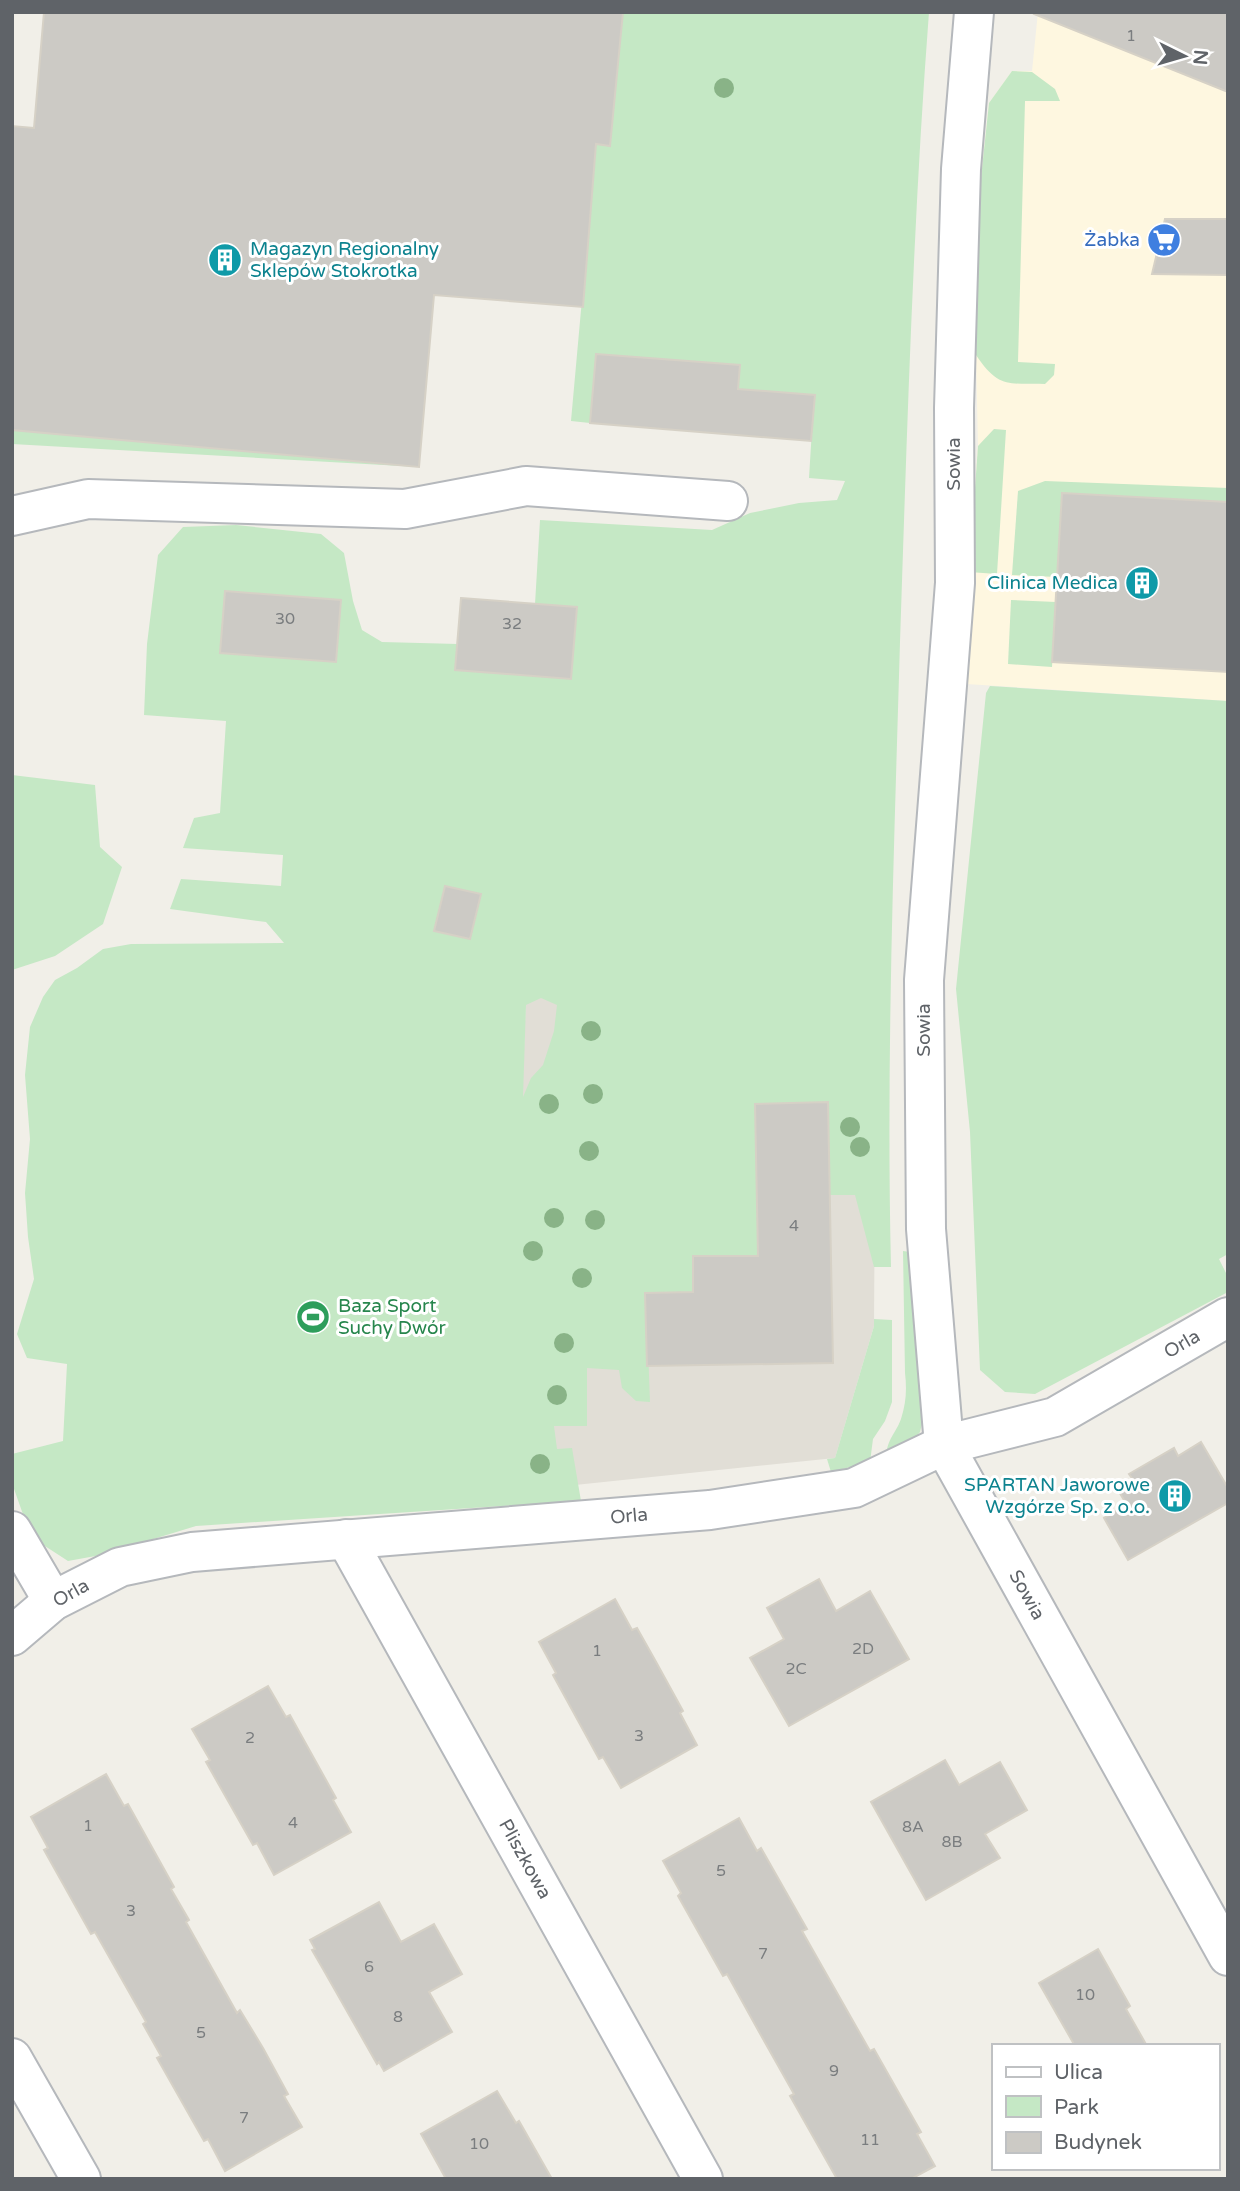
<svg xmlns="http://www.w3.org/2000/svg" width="1240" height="2191" font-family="'Varela Round',sans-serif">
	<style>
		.commercial { fill: #fef7e0 }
		.education { fill: #e1ded6 }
		.green { fill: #c5e8c5; fill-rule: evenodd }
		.building { fill: #cccac5; stroke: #d6d1c6; stroke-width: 2 }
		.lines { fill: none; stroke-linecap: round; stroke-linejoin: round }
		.minor-casing { stroke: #b5b8bc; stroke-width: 42 }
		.minor { stroke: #fff; stroke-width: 38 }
		.tree { fill: #89b387 }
		.labels { text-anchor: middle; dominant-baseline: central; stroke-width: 6; stroke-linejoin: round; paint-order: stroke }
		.number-label { font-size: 16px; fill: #7a7d7f }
		.shop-label { font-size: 19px; fill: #366cbe; stroke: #fff; text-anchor: end }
		.culture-label { font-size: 19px; fill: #0d838f; stroke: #fff; text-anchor: end }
		.street-label { font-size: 19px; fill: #5f6368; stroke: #fff }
		.leisure-label { font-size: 19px; fill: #27864d; stroke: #fff; text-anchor: start }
	</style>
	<rect width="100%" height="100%" fill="#f1efe8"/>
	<!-- commercial -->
	<path class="commercial" d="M 1038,12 L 1228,12 L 1228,701 L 966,684 L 969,572 L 978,446 L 976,355 L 980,187 L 989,103 L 1012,71 L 1032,71 Z"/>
	<!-- education -->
	<path class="education" d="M 528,945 L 876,1021 L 874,1326 L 835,1458 L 507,1492 Z"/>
	<!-- green -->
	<g class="green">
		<path d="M 623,12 L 929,12 C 913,222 907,432 900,642 C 894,851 886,1059 891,1267 L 874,1267 L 855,1195 L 829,1195 L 828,1103 L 755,1104 L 758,1256 L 693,1256 L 693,1292 L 646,1294 L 650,1402 L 636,1401 L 622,1388 L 619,1370 L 587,1368 L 587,1426 L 554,1426 L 557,1449 L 572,1448 L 581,1501 L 196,1526 L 101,1555 L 68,1561 L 31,1537 L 13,1486 L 12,1454 L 63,1441 L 67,1364 L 27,1358 L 17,1334 L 34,1279 L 28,1237 L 25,1193 L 30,1139 L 25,1075 L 30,1027 L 43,997 L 55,980 L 77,968 L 103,949 L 131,944 L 284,943 L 266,922 L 170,909 L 181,879 L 281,886 L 283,855 L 183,848 L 194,818 L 220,813 L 226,721 L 144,715 L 147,644 L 158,555 L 183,527 L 236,525 L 321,534 L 344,553 L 353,601 L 362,630 L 382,642 L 458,644 L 571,679 L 577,607 L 535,604 L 540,520 L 712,530 L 750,513 L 799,503 L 837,500 L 845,481 L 809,478 L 814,396 L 738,389 L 739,365 L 596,354 L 590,423 L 571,421 L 596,144 L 610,145 ZM 225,591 L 341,600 L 336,662 L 221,653 ZM 445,886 L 480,894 L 470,939 L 434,931 ZM 541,998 L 557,1005 L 554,1031 L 543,1065 L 531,1078 L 523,1097 L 526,1005 Z"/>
		<path d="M 1012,71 L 1032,72 L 1055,89 L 1060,101 L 1025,101 L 1018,362 L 1055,364 L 1054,375 L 1045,384 C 1008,383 999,389 976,355 L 980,187 L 989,103 Z"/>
		<path d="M 994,429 L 1006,430 L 997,574 L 969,572 L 978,446 Z"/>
		<path d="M 12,430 L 419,467 L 12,444 Z"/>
		<path d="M 1045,481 L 1228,488 L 1228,502 L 1057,577 L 1012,575 L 1018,491 Z"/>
		<path d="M 1011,600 L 1056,602 L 1052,667 L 1008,664 Z"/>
		<path d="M 990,686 L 1228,701 L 1228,1254 L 1219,1259 L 1228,1277 L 1228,1292 L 1035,1394 L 1005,1392 L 980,1370 L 970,1132 L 956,989 L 986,693 Z"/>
		<path d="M 12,775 L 95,785 L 100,847 L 122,867 L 103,924 L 55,956 L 12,970 Z"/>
		<path d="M 903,1251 L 910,1252 L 928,1398 L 920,1432 L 908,1447 L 886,1456 C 888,1437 895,1435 901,1419 C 906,1403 907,1390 905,1373 Z"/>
		<path d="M 874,1319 L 892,1320 L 892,1402 L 885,1421 L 873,1439 L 870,1462 L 831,1472 L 827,1459 L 835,1458 L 874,1326 Z"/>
	</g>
	<!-- building -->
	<g class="building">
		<path d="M 44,12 L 623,12 L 610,146 L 596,144 L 583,307 L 434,295 L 419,467 L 12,430 L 12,126 L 34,128 Z"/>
		<path d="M 1035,12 L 1228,12 L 1228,92 L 1034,14 Z"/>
		<path d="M 1165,219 L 1228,219 L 1228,275 L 1152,274 Z"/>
		<path d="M 596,354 L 740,365 L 738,389 L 815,395 L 811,441 L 590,423 Z"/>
		<path d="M 1062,493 L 1228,502 L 1228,672 L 1052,662 Z"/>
		<path d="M 225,591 L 341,600 L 336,662 L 220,653 Z"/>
		<path d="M 461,598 L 577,607 L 571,679 L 455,670 Z"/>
		<path d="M 445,886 L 481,894 L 470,939 L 434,931 Z"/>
		<path d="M 828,1102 L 833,1363 L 647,1366 L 645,1293 L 693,1292 L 693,1256 L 758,1256 L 755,1104 Z"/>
		<path d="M 1201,1442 L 1228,1488 L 1228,1503 L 1128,1560 L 1104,1518 L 1127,1505 L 1118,1490 L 1134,1481 L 1129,1474 L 1174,1448 L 1178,1456 Z"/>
		<path d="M 819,1579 L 836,1611 L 870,1591 L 909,1659 L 789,1726 L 750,1658 L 784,1639 L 767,1608 Z"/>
		<path d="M 615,1599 L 632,1630 L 637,1628 L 655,1660 L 683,1711 L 680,1713 L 697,1745 L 621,1788 L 603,1757 L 599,1759 L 553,1675 L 556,1673 L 539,1642 Z"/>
		<path d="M 268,1686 L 286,1717 L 290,1715 L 336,1798 L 333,1800 L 351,1832 L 274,1875 L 257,1843 L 253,1845 L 206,1762 L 210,1760 L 192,1729 Z"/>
		<path d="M 945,1760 L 959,1785 L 1000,1762 L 1027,1810 L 985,1834 L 1000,1858 L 926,1900 L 871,1802 Z"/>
		<path d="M 106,1774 L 124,1806 L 128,1804 L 174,1887 L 171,1889 L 189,1920 L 186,1922 L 237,2013 L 240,2010 L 263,2048 L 288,2094 L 284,2096 L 302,2127 L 225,2171 L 208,2139 L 204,2141 L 157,2058 L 161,2056 L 143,2024 L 146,2022 L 95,1932 L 91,1934 L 44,1850 L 48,1848 L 31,1817 Z"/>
		<path d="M 739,1818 L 757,1851 L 761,1848 L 807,1929 L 802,1931 L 870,2051 L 874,2049 L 921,2132 L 917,2134 L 935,2166 L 911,2179 L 837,2179 L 790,2096 L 794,2094 L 758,2030 L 727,1974 L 723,1976 L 678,1896 L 681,1893 L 663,1861 Z"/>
		<path d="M 379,1902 L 401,1942 L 434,1924 L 462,1974 L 429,1992 L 452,2032 L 384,2071 L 379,2062 L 377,2064 L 323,1969 L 312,1950 L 315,1949 L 310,1940 Z"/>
		<path d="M 1098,1949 L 1130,2006 L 1126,2009 L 1147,2046 L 1075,2046 L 1039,1983 Z"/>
		<path d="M 497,2091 L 516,2123 L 519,2121 L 552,2179 L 446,2179 L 421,2134 Z"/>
	</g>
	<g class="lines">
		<!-- minor casing -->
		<g class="minor-casing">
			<g id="minor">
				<path d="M 974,12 L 961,169 L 954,408 L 955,583 L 924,980 L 926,1229 L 944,1445 L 1228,1956"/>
				<path d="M 12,516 L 88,499 L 405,509 L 526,486 L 728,501"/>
				<path d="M 12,1531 L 53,1601"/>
				<path d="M 346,1539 L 703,2179"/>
				<path d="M 12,1636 L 53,1601 L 120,1567 L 192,1552 L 710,1510 L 854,1488 L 944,1445 L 1055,1417 L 1228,1317"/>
				<path d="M 12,2058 L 81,2179"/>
			</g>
		</g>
		<!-- minor -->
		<use href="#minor" class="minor"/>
	</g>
	<!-- trees -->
	<g class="tree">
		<circle cx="724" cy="88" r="10"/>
		<circle cx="591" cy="1031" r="10"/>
		<circle cx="593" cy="1094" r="10"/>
		<circle cx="549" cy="1104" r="10"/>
		<circle cx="850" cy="1127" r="10"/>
		<circle cx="860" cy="1147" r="10"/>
		<circle cx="589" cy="1151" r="10"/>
		<circle cx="554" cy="1218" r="10"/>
		<circle cx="595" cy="1220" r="10"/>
		<circle cx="533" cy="1251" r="10"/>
		<circle cx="582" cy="1278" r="10"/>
		<circle cx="564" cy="1343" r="10"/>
		<circle cx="557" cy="1395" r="10"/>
		<circle cx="540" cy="1464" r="10"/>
	</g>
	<!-- icons -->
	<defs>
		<g id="supermarket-disc" transform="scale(1.75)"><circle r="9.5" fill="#3f7fe0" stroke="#fff"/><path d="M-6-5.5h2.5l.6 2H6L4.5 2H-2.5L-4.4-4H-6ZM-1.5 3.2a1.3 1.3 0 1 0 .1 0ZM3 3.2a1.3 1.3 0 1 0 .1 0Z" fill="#fff"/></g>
		<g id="building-disc" transform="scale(1.75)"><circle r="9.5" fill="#0f9aa8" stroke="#fff"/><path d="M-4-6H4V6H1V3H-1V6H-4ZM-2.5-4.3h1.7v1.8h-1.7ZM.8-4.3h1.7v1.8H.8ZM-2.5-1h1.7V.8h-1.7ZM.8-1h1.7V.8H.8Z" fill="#fff"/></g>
		<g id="stadium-disc" transform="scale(1.75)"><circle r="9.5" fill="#2e9e5b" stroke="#fff"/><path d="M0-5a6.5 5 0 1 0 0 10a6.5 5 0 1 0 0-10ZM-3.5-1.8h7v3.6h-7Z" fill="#fff"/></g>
	</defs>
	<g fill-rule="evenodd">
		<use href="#supermarket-disc" x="1164" y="240"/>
		<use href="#building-disc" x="225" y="260"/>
		<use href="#building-disc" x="1142" y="583"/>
		<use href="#stadium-disc" x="313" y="1317"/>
		<use href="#building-disc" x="1175" y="1496"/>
	</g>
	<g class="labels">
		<!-- number labels -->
		<g class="number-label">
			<text x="1131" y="36">1</text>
			<text x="285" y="619">30</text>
			<text x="512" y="624">32</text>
			<text x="794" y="1226">4</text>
			<text x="863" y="1649">2D</text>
			<text x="597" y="1651">1</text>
			<text x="796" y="1669">2C</text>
			<text x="639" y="1736">3</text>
			<text x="250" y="1738">2</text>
			<text x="293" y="1823">4</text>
			<text x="88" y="1826">1</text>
			<text x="913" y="1827">8A</text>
			<text x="952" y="1842">8B</text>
			<text x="721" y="1871">5</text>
			<text x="131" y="1911">3</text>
			<text x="763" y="1954">7</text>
			<text x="369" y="1967">6</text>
			<text x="1085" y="1995">10</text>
			<text x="398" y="2017">8</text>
			<text x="201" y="2033">5</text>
			<text x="834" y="2071">9</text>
			<text x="244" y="2118">7</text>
			<text x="870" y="2140">11</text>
			<text x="479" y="2144">10</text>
		</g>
		<!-- shop labels -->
		<g class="shop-label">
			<text x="1140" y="240">Żabka</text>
		</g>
		<!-- culture labels -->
		<g class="culture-label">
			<text x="250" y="249" text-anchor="start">Magazyn Regionalny<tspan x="250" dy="22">Sklepów Stokrotka</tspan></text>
			<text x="1118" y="583">Clinica Medica</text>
			<text x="1150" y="1485">SPARTAN Jaworowe<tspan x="1150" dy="22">Wzgórze Sp. z o.o.</tspan></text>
		</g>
		<!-- street labels -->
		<g class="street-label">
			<text transform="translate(954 464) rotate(-90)">Sowia</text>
			<text transform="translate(924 1030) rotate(-90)">Sowia</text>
			<text transform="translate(1182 1344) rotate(-30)">Orla</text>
			<text transform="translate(629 1516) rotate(-5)">Orla</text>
			<text transform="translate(71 1593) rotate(-29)">Orla</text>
			<text transform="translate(1027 1595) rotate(61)">Sowia</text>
			<text transform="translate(525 1859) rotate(61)">Pliszkowa</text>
		</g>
		<!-- leisure labels -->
		<g class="leisure-label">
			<text x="338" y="1306">Baza Sport<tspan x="338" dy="22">Suchy Dwór</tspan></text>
		</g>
	</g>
	<!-- border -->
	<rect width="1240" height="2191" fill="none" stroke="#5f6368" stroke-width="28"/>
	<!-- legend -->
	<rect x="992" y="2044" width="228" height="126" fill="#ffffff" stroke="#bfc1c3" stroke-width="2"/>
	<rect x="1006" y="2067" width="35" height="10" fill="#ffffff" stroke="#bfc1c3" stroke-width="2"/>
	<text x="1054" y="2079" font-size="21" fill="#5f6368">Ulica</text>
	<rect x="1006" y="2096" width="35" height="21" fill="#c5e8c5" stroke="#bfc1c3" stroke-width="2"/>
	<text x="1054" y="2114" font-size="21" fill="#5f6368">Park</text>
	<rect x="1006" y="2132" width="35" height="21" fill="#cccac5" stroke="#bfc1c3" stroke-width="2"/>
	<text x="1054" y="2149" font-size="21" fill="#5f6368">Budynek</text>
	<!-- north arrow -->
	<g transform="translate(1184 56) rotate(95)" stroke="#ffffff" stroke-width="5" paint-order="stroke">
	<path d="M0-5L12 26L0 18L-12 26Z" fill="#5f6368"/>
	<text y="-10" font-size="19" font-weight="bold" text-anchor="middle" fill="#5f6368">N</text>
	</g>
</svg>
